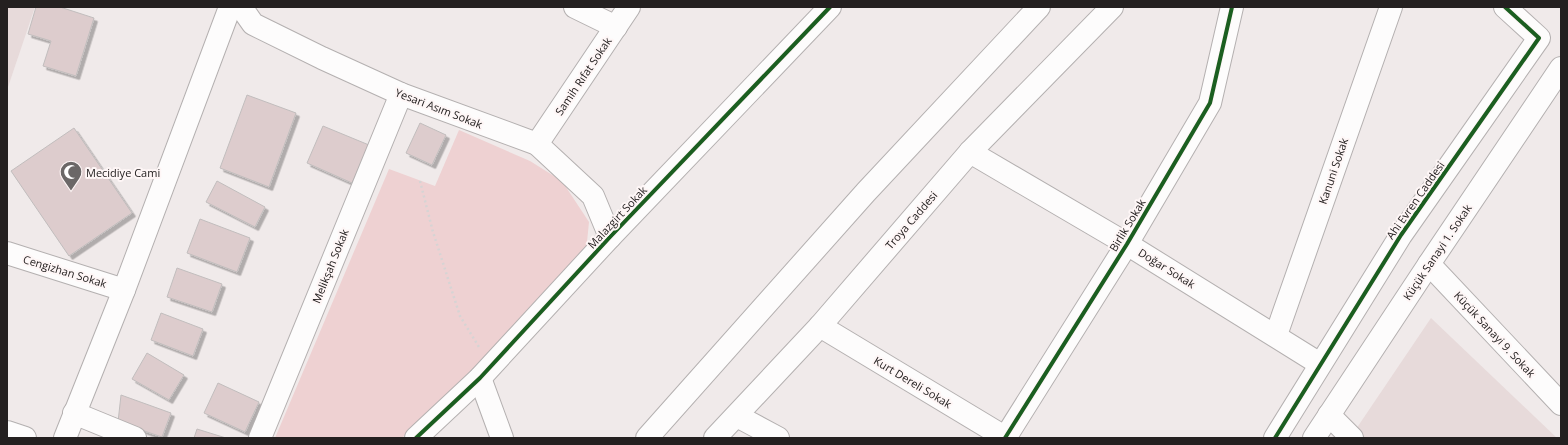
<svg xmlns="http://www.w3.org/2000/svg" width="1568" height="445" font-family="'Open Sans',sans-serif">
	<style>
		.built { fill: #e7dada }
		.green { fill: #eed1d2 }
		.building { fill: #ddcccd; stroke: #c1bdbd; filter: url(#shadow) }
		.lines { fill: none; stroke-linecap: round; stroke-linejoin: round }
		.minor-casing { stroke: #b4b0b0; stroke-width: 24 }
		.major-casing { stroke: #b4b0b0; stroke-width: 24 }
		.path { stroke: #d6d4d4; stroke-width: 2.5; stroke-dasharray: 2 3; stroke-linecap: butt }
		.minor { stroke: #fdfcfc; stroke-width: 22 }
		.major { stroke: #fdfcfc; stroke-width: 22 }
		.cycleway-casing { stroke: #fef6f6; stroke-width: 6 }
		.cycleway { stroke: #1b5e20; stroke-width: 4 }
		.labels { text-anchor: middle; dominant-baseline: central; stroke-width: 4; stroke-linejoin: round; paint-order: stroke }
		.street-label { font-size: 11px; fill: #242020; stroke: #fef6f6 }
		.poi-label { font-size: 11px; fill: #242020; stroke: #fef6f6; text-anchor: start }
	</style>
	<defs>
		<filter id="shadow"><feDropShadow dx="3.5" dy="3.5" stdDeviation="0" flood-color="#0004"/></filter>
	</defs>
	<rect width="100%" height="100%" fill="#f0eaea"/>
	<!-- built -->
	<g class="built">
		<path d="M 7,7 L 35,7 L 7,90 Z"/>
		<path d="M 1431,318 L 1557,438 L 1350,438 Z"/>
	</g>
	<!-- green -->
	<path class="green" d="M 459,130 L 530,161 L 562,181 L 589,222 L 586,252 L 477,366 L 402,438 L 275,438 L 389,169 L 435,186 Z"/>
	<!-- building -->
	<g class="building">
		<path d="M 36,7 L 60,7 L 94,18 L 76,76 L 43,66 L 51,41 L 28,34 Z"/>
		<path d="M 247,95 L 296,113 L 269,187 L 220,168 Z"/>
		<path d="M 420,123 L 446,135 L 432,165 L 406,153 Z"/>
		<path d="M 323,126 L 369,145 L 352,183 L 307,163 Z"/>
		<path d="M 74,128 L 132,213 L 69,256 L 11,171 Z"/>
		<path d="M 217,181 L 265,207 L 255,227 L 206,202 Z"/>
		<path d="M 200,219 L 250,238 L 237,272 L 187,253 Z"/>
		<path d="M 177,268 L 222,284 L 212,312 L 167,297 Z"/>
		<path d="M 161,313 L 203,329 L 193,356 L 151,340 Z"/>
		<path d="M 147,353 L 184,375 L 169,400 L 132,379 Z"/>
		<path d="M 218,383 L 259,402 L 245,432 L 204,413 Z"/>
		<path d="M 121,395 L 171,413 L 162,437 L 118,422 Z"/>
		<path d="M 197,429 L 226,438 L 194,438 Z"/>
	</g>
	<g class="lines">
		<!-- minor casing -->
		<g class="minor-casing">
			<g id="minor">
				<path d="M 241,7 L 253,24 L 322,58 L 401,94 L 537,144 L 593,196 L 610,237"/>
				<path d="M 575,7 L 616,27"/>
				<path d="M 537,144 L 629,7"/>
				<path d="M 970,152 L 1127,244 L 1320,364"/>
				<path d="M 7,253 L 124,290"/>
				<path d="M 1429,264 L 1561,404"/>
				<path d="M 820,326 L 1006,438"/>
				<path d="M 1276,335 L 1391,7"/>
				<path d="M 480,378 L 502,438"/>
				<path d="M 74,413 L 135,438"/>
				<path d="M 1329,415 L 1352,438"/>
				<path d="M 737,416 L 778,438"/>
				<path d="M 7,432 L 25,438"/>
				<path d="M 65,438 L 124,290 L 230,7"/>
				<path d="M 260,438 L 401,94"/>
				<path d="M 416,438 L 480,378 L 610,237 L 830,7"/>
				<path d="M 1005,438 L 1127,244 L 1210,103 L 1232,7"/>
				<path d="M 1275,438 L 1401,235 L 1539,38 L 1505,7"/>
				<path d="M 1314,438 L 1429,264 L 1561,68"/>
			</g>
		</g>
		<!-- major casing -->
		<g class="major-casing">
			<g id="major">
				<path d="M 647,438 L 866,192 L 1039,7"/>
				<path d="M 715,438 L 820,326 L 970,152 L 1112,7"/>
			</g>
		</g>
		<!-- path -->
		<path class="path" d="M 420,181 L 433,232 L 460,316 L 479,347"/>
		<!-- minor -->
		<use href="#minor" class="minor"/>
		<!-- major -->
		<use href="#major" class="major"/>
		<!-- cycleway casing -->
		<g class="cycleway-casing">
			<g id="cycleway">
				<path d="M 416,438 L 480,378 L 610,237 L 830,7"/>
				<path d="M 1005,438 L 1127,244 L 1210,103 L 1232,7"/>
				<path d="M 1275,438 L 1401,235 L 1539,38 L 1505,7"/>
			</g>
		</g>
		<!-- cycleway -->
		<use href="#cycleway" class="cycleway"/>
	</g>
	<!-- icons -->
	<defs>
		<g id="mosque-pin" transform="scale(1.15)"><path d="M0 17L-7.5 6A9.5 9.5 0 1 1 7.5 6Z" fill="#6b6767" stroke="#fef6f6"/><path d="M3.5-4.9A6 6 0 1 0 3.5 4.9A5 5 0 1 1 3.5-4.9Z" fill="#fff"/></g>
	</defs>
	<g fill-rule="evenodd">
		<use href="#mosque-pin" x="71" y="172"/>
	</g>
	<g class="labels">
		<!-- street labels -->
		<g class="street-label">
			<text transform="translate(583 76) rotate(-56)">Samih Rıfat Sokak</text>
			<text transform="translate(439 108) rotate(21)">Yesari Asım Sokak</text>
			<text transform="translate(1333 171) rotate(-71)">Kanuni Sokak</text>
			<text transform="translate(1415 200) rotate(-55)">Ahi Evren Caddesi</text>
			<text transform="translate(617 217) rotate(-47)">Malazgirt Sokak</text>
			<text transform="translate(911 220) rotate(-49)">Troya Caddesi</text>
			<text transform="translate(1127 225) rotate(-59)">Birlik Sokak</text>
			<text transform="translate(1437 252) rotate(-56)">Küçük Sanayi 1. Sokak</text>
			<text transform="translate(330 266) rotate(-68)">Melikşah Sokak</text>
			<text transform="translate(1167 268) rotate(32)">Doğar Sokak</text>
			<text transform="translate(65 271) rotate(17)">Cengizhan Sokak</text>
			<text transform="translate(1495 334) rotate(47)">Küçük Sanayi 9. Sokak</text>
			<text transform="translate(913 382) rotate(31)">Kurt Dereli Sokak</text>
		</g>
		<!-- poi labels -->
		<g class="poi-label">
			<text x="86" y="172">Mecidiye Cami</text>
		</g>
	</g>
	<!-- border -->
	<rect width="1568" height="445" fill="none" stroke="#242020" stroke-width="16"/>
</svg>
